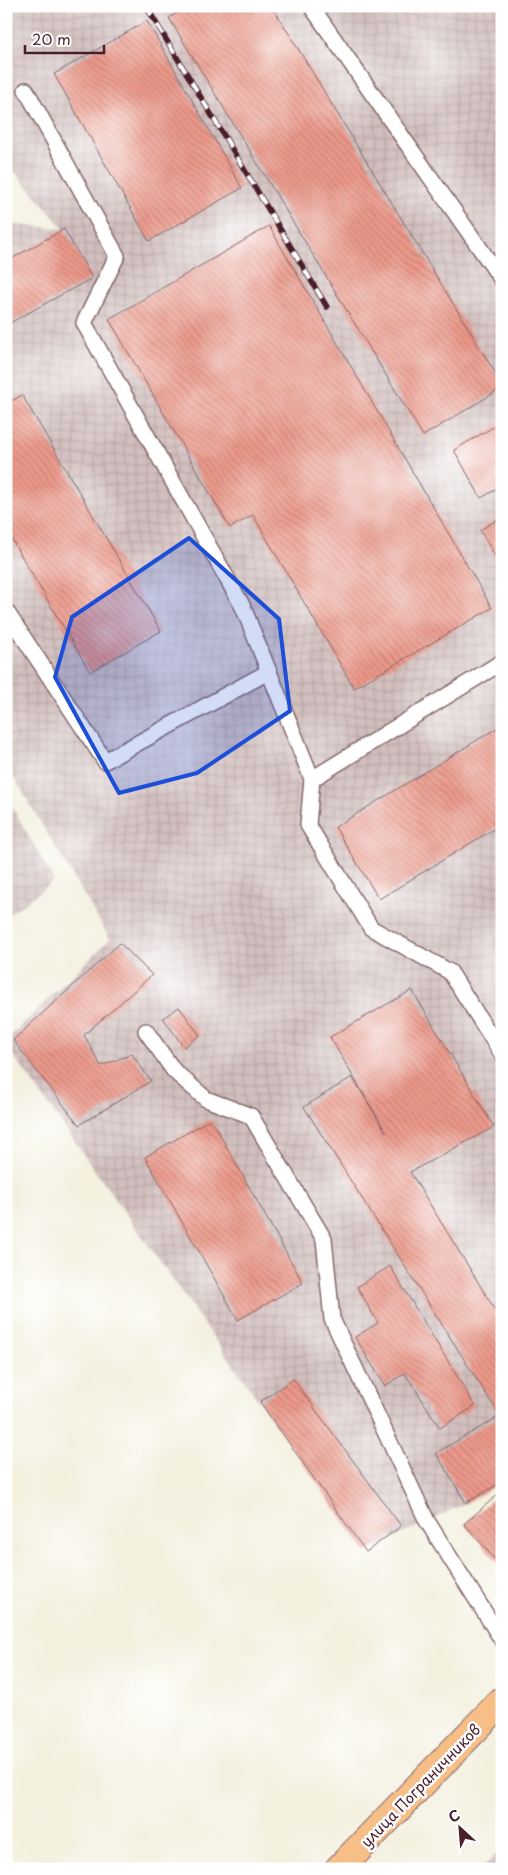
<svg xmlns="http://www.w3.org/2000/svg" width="508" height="1875" font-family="'Playpen Sans',sans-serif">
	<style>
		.industrial { fill: url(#industrial-grid) }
		.building { fill: url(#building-back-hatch) }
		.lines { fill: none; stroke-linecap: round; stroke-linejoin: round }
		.service-casing { stroke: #85686a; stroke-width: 18 }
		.primary-casing { stroke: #85686a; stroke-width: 30 }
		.service { stroke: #fff; stroke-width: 15 }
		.primary { stroke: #f7be88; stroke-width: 28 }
		.rail-casing { stroke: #4a1f2b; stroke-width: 5.5 }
		.rail { stroke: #fff; stroke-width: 4; stroke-dasharray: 11; stroke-linecap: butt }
		.marked { fill: #1d4ed8; fill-opacity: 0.2; stroke: #1d4ed8; stroke-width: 4; stroke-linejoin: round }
		.labels { text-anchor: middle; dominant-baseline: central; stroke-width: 5; stroke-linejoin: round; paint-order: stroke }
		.street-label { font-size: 15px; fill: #4a1f2b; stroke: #fff }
	</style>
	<defs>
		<pattern id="industrial-grid" width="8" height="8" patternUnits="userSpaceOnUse" patternTransform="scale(1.25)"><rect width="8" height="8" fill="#d1bfbe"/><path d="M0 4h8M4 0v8" fill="none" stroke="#b5a4a3"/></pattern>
		<pattern id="building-back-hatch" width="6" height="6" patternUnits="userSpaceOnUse" patternTransform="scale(1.25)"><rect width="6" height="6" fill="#ec998a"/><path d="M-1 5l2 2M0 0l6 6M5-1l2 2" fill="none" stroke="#c17c71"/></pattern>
	</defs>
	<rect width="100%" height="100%" fill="#fff"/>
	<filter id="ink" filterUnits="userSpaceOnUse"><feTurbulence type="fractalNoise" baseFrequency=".02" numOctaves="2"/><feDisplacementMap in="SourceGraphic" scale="10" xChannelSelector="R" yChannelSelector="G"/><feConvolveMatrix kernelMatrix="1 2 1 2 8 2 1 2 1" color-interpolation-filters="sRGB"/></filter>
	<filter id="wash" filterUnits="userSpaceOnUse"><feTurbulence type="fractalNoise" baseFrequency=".0096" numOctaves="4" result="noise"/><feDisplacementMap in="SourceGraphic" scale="20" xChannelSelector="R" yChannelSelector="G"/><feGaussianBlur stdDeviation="1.12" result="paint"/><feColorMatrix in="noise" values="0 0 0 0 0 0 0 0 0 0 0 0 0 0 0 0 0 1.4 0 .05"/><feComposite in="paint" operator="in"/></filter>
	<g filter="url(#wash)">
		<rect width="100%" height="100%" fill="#f3f0de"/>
		<!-- industrial -->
		<g class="industrial">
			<path d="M 6,6 L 502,6 L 502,1482 L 466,1503 L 366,1552 L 6,1045 L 6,1040 L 110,939 L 6,764 L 6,224 L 64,229 L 6,162 Z"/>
			<path d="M 6,796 L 54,881 L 6,917 Z"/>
			<path d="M 502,1848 L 502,1869 L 482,1869 Z"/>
		</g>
		<g id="blocks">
			<!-- building -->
			<g class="building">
				<path d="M 188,6 L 272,6 L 502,384 L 502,388 L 423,436 L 169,18 Z"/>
				<path d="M 147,21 L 242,188 L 149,241 L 54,74 Z"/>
				<path d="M 269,226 L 492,608 L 354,688 L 253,515 L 230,528 L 109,319 Z"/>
				<path d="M 64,229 L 92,278 L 6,325 L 6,262 Z"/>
				<path d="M 22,395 L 161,631 L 90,672 L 6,530 L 6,404 Z"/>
				<path d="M 502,422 L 502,486 L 481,498 L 454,450 Z"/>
				<path d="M 502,517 L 502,568 L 480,530 Z"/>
				<path d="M 502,725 L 502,824 L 379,899 L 335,827 Z"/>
				<path d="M 120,943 L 152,975 L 84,1035 L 101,1066 L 132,1054 L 151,1081 L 79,1125 L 13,1040 Z"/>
				<path d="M 412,990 L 494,1127 L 410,1172 L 502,1321 L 502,1482 L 466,1503 L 436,1453 L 500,1416 L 304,1107 L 352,1077 L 386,1132 L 330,1037 Z"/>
				<path d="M 179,1007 L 200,1035 L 184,1047 L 163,1018 Z"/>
				<path d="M 211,1119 L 303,1283 L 238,1320 L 145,1157 Z"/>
				<path d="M 390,1266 L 475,1406 L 440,1428 L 405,1373 L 385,1386 L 355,1337 L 378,1323 L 357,1287 Z"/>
				<path d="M 293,1379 L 401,1526 L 366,1552 L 260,1402 Z"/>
				<path d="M 502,1491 L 502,1567 L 464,1524 Z"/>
			</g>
		</g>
	</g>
	<g filter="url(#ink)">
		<use href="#blocks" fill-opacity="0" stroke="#85686a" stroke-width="1"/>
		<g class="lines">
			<!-- service casing -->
			<g class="service-casing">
				<g id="service">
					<path d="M 311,6 L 502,280"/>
					<path d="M 26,90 L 117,256 L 84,323 L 243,607 L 312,779 L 308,825 L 371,928 L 450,972 L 502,1054"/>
					<path d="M 6,611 L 105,761 L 268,672"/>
					<path d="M 312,779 L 502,662"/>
					<path d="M 146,1031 L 174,1071 L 206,1099 L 251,1116 L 324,1239 L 332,1319 L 427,1521 L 502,1640"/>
				</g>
			</g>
			<!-- primary casing -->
			<g class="primary-casing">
				<path id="primary" d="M 339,1869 L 502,1701"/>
			</g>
			<!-- service -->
			<use href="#service" class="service"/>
			<!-- primary -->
			<use href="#primary" class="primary"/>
			<!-- rail casing -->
			<g class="rail-casing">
				<path id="rail" d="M 146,6 L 327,307"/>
			</g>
			<!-- rail -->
			<use href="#rail" class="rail"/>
		</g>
	</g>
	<!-- marked area -->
	<path class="marked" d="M 189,538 L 279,619 L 290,711 L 197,773 L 119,793 L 55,677 L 72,617 Z"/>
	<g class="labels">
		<!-- street labels -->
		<g class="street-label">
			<text transform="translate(420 1785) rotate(-46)">улица Пограничников</text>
		</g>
	</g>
	<!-- margin -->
	<rect width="508" height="1875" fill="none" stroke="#fff" stroke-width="25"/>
	<!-- north arrow -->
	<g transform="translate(460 1828) rotate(334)" stroke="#ffffff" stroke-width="4" paint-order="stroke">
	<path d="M0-4L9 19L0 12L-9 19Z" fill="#4a1f2b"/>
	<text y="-8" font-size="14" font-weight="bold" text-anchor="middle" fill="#4a1f2b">С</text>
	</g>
	<!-- scale -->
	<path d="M25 45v8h79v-8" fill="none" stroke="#4a1f2b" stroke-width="2.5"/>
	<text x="32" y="45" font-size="15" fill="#4a1f2b" stroke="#ffffff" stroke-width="4" paint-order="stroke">20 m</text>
</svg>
